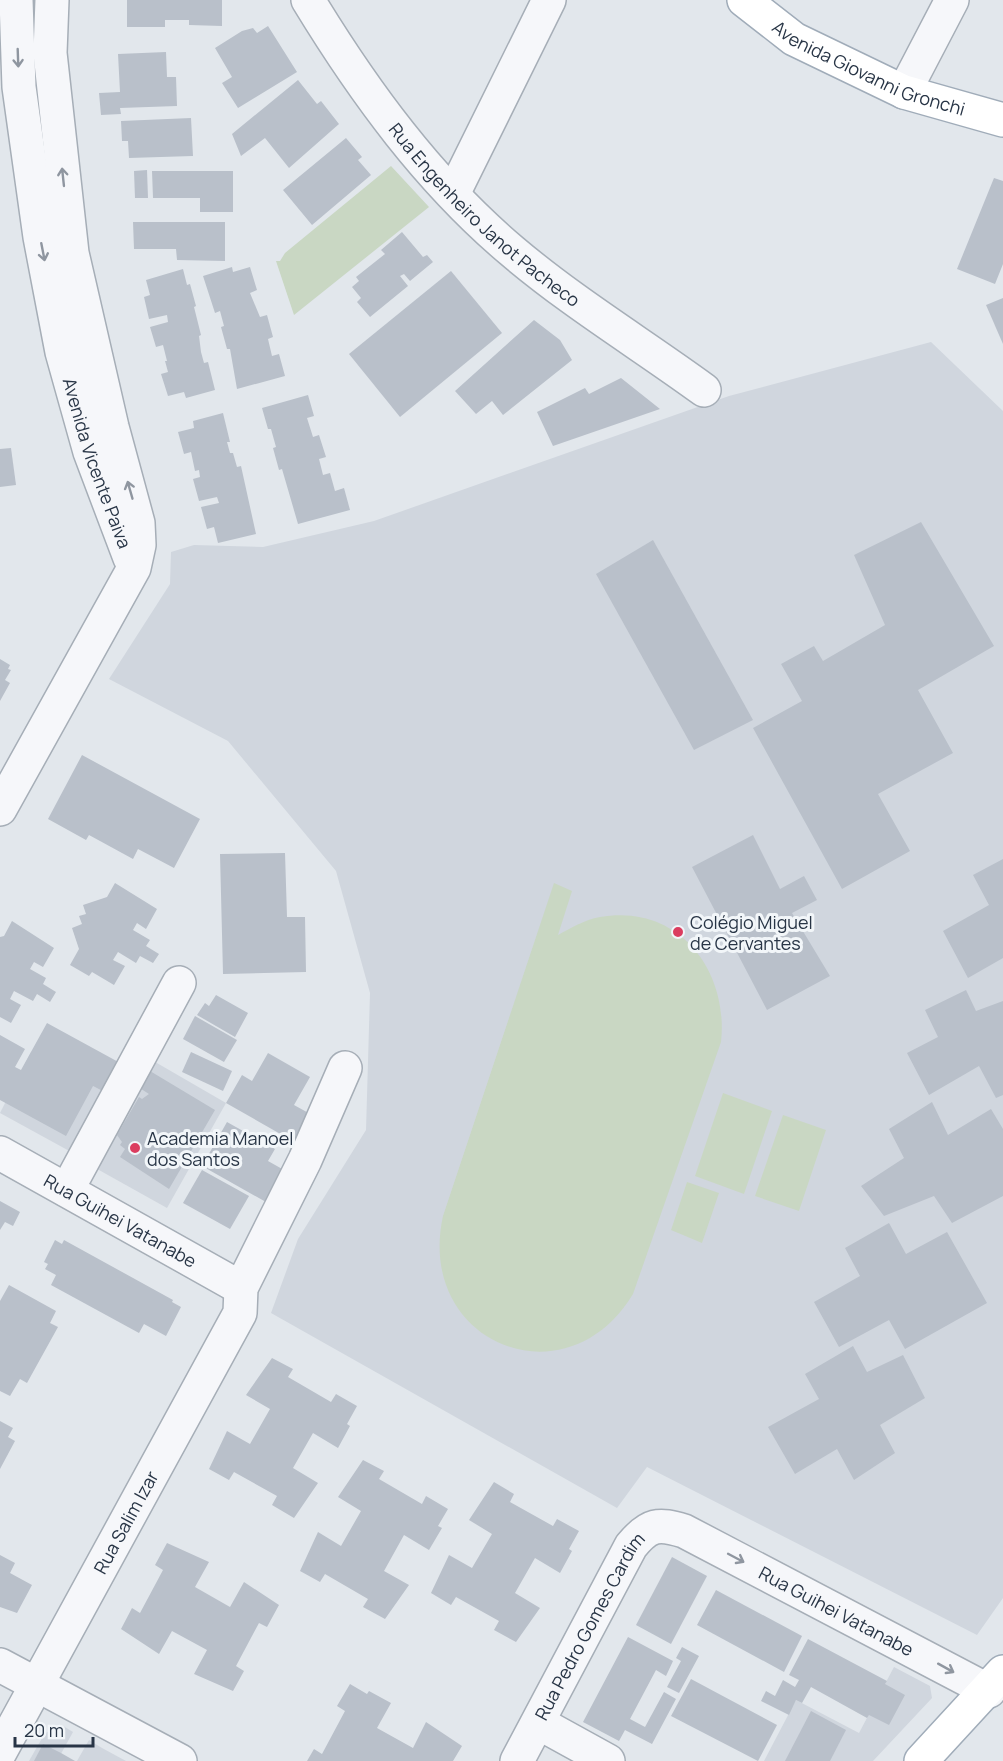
<svg xmlns="http://www.w3.org/2000/svg" width="1003" height="1761" font-family="Manrope,sans-serif">
	<style>
		.built { fill: #d0d6de }
		.green { fill: #c9d7c3 }
		.building { fill: #b9c0ca }
		.lines { fill: none; stroke-linecap: round; stroke-linejoin: round }
		.minor-casing { stroke: #a6aeb7; stroke-width: 36 }
		.major-casing { stroke: #a0acb9; stroke-width: 36 }
		.minor { stroke: #f6f7fa; stroke-width: 33 }
		.major { stroke: #fff; stroke-width: 33 }
		.oneway { stroke: #8f96a0 }
		.poi-dot { fill: #db3d5f; stroke: #f2f6f9; stroke-width: 2 }
		.labels { text-anchor: middle; dominant-baseline: central; stroke-width: 6; stroke-linejoin: round; paint-order: stroke }
		.street-label { font-size: 18px; fill: #283546; stroke: #f2f6f9 }
		.poi-label { font-size: 18px; fill: #283546; stroke: #f2f6f9; text-anchor: start }
	</style>
	<rect width="100%" height="100%" fill="#e2e7ec"/>
	<!-- built -->
	<g class="built">
		<path d="M 931,342 L 1003,411 L 1003,1598 L 977,1635 L 647,1467 L 617,1508 L 271,1313 L 298,1239 L 366,1130 L 370,993 L 336,871 L 228,741 L 109,679 L 170,584 L 171,552 L 194,545 L 263,547 L 374,521 L 729,396 Z"/>
		<path d="M 31,1052 L 106,1093 L 73,1153 L 0,1113 Z"/>
		<path d="M 150,1059 L 226,1103 L 167,1208 L 90,1165 Z"/>
		<path d="M 894,1667 L 930,1686 L 932,1698 L 873,1761 L 764,1761 L 796,1700 L 859,1733 Z"/>
		<path d="M 63,1726 L 73,1732 L 57,1761 L 29,1761 L 45,1733 Z"/>
		<path d="M 89,1740 L 102,1748 L 126,1761 L 77,1761 Z"/>
	</g>
	<!-- green -->
	<g class="green">
		<path d="M 391,166 L 429,207 L 294,315 L 276,261 L 280,261 L 285,253 Z"/>
		<path d="M 554,883 L 572,891 L 558,935 C 571,928 584,920 600,917 C 678,903 729,970 721,1042 L 633,1294 C 566,1405 415,1343 443,1216 Z"/>
		<path d="M 723,1093 L 772,1111 L 744,1194 L 695,1176 Z"/>
		<path d="M 783,1115 L 826,1130 L 799,1211 L 755,1196 Z"/>
		<path d="M 687,1182 L 719,1193 L 702,1243 L 671,1230 Z"/>
	</g>
	<!-- building -->
	<g class="building">
		<path d="M 127,0 L 222,0 L 222,26 L 189,25 L 189,20 L 165,20 L 165,27 L 127,27 Z"/>
		<path d="M 268,26 L 297,72 L 238,108 L 222,83 L 232,77 L 215,48 L 242,31 L 253,28 L 257,33 Z"/>
		<path d="M 166,52 L 167,77 L 176,77 L 177,106 L 120,108 L 121,114 L 101,115 L 99,93 L 120,92 L 118,54 Z"/>
		<path d="M 298,80 L 317,104 L 321,101 L 339,124 L 289,168 L 265,138 L 241,156 L 232,134 Z"/>
		<path d="M 191,118 L 193,156 L 129,158 L 128,141 L 122,141 L 121,121 Z"/>
		<path d="M 346,138 L 362,157 L 358,160 L 371,175 L 312,225 L 283,190 Z"/>
		<path d="M 147,170 L 148,198 L 135,198 L 134,171 Z"/>
		<path d="M 152,171 L 233,171 L 233,212 L 200,212 L 200,198 L 153,198 Z"/>
		<path d="M 994,178 L 1003,181 L 1003,264 L 995,284 L 957,269 Z"/>
		<path d="M 133,222 L 225,222 L 225,261 L 177,260 L 176,249 L 134,249 Z"/>
		<path d="M 402,232 L 423,257 L 427,255 L 433,262 L 410,281 L 404,274 L 400,276 L 408,286 L 370,317 L 357,302 L 361,298 L 352,287 L 359,281 L 356,277 L 385,254 L 381,250 Z"/>
		<path d="M 232,267 L 233,272 L 250,267 L 257,290 L 250,293 L 260,317 L 267,315 L 273,337 L 268,339 L 272,356 L 279,354 L 285,376 L 237,389 L 230,349 L 227,349 L 221,327 L 224,326 L 220,311 L 215,313 L 203,276 Z"/>
		<path d="M 183,269 L 187,285 L 190,284 L 196,306 L 194,307 L 201,335 L 199,336 L 201,352 L 204,363 L 208,362 L 215,390 L 186,398 L 184,392 L 168,396 L 161,374 L 168,372 L 165,361 L 167,361 L 163,345 L 156,347 L 150,327 L 168,322 L 167,315 L 149,319 L 144,297 L 150,295 L 146,280 Z"/>
		<path d="M 451,271 L 502,333 L 400,417 L 349,354 Z"/>
		<path d="M 1003,298 L 1003,344 L 986,305 Z"/>
		<path d="M 534,320 L 560,340 L 572,360 L 503,415 L 492,401 L 476,414 L 455,391 Z"/>
		<path d="M 621,378 L 660,409 L 553,446 L 537,412 L 585,388 L 589,394 Z"/>
		<path d="M 308,395 L 314,416 L 307,418 L 313,437 L 319,435 L 326,457 L 319,459 L 323,475 L 330,473 L 335,491 L 344,488 L 350,510 L 298,524 L 282,469 L 279,470 L 273,448 L 276,447 L 271,429 L 268,429 L 262,408 Z"/>
		<path d="M 223,413 L 230,442 L 227,442 L 230,453 L 233,453 L 237,467 L 241,466 L 256,534 L 218,543 L 214,527 L 207,529 L 201,507 L 219,503 L 217,497 L 199,501 L 193,479 L 200,477 L 199,470 L 195,471 L 191,452 L 184,454 L 178,432 L 194,428 L 193,421 Z"/>
		<path d="M 11,448 L 16,485 L 0,487 L 0,449 Z"/>
		<path d="M 921,522 L 994,646 L 918,690 L 953,753 L 878,794 L 910,851 L 842,889 L 753,728 L 802,701 L 781,664 L 814,646 L 823,661 L 885,625 L 854,555 Z"/>
		<path d="M 653,540 L 753,720 L 694,750 L 596,574 Z"/>
		<path d="M 0,659 L 10,665 L 8,669 L 11,670 L 5,680 L 10,683 L 0,701 Z"/>
		<path d="M 82,755 L 200,819 L 174,868 L 138,849 L 133,859 L 89,835 L 86,840 L 48,819 Z"/>
		<path d="M 753,835 L 780,889 L 804,876 L 817,900 L 792,913 L 830,976 L 767,1010 L 692,867 Z"/>
		<path d="M 285,853 L 287,917 L 305,917 L 306,972 L 223,974 L 220,854 Z"/>
		<path d="M 1003,859 L 1003,958 L 968,978 L 943,931 L 989,905 L 973,875 Z"/>
		<path d="M 115,883 L 157,909 L 146,929 L 137,923 L 133,930 L 150,940 L 146,946 L 159,954 L 153,963 L 140,956 L 136,963 L 118,952 L 113,960 L 125,966 L 114,985 L 92,972 L 89,976 L 70,965 L 79,949 L 72,928 L 82,924 L 79,916 L 86,914 L 83,905 L 107,897 Z"/>
		<path d="M 12,921 L 54,948 L 43,967 L 34,962 L 30,969 L 46,978 L 43,984 L 56,992 L 50,1002 L 37,994 L 33,1001 L 14,991 L 10,999 L 21,1005 L 11,1023 L 0,1017 L 0,937 L 4,936 Z"/>
		<path d="M 966,990 L 976,1011 L 1003,1001 L 1003,1095 L 996,1098 L 979,1066 L 929,1095 L 907,1053 L 938,1037 L 925,1010 Z"/>
		<path d="M 216,995 L 248,1013 L 235,1037 L 197,1015 L 205,1003 L 209,1006 Z"/>
		<path d="M 195,1016 L 237,1040 L 224,1062 L 183,1039 Z"/>
		<path d="M 47,1023 L 122,1064 L 106,1093 L 93,1086 L 66,1136 L 0,1100 L 0,1035 L 25,1049 L 15,1067 L 21,1070 Z"/>
		<path d="M 191,1052 L 232,1071 L 223,1091 L 182,1072 Z"/>
		<path d="M 268,1053 L 310,1077 L 294,1105 L 314,1116 L 298,1144 L 226,1103 L 242,1075 L 252,1081 Z"/>
		<path d="M 145,1068 L 215,1110 L 169,1189 L 120,1157 L 125,1149 L 120,1145 L 122,1142 L 117,1135 L 139,1097 L 142,1099 L 149,1094 L 135,1085 Z"/>
		<path d="M 932,1102 L 948,1135 L 991,1109 L 1003,1129 L 1003,1196 L 952,1223 L 934,1196 L 884,1216 L 861,1186 L 904,1158 L 889,1129 Z"/>
		<path d="M 227,1122 L 275,1149 L 268,1161 L 284,1170 L 266,1202 L 202,1166 Z"/>
		<path d="M 202,1170 L 249,1196 L 230,1229 L 183,1203 Z"/>
		<path d="M 0,1201 L 20,1212 L 13,1226 L 5,1222 L 0,1230 Z"/>
		<path d="M 889,1223 L 906,1254 L 947,1232 L 987,1303 L 905,1349 L 889,1320 L 839,1347 L 814,1302 L 860,1276 L 845,1248 Z"/>
		<path d="M 55,1240 L 62,1244 L 64,1240 L 173,1300 L 172,1302 L 181,1307 L 166,1336 L 144,1324 L 139,1333 L 51,1285 L 56,1275 L 45,1269 L 48,1264 L 44,1262 Z"/>
		<path d="M 9,1285 L 56,1311 L 50,1323 L 58,1327 L 27,1383 L 20,1379 L 10,1396 L 0,1391 L 0,1301 Z"/>
		<path d="M 853,1346 L 867,1372 L 903,1355 L 925,1398 L 880,1425 L 895,1453 L 854,1480 L 837,1449 L 795,1474 L 768,1427 L 819,1399 L 805,1374 Z"/>
		<path d="M 272,1358 L 293,1369 L 288,1377 L 331,1402 L 336,1394 L 357,1406 L 347,1424 L 350,1426 L 338,1448 L 313,1433 L 293,1468 L 318,1483 L 294,1518 L 272,1505 L 277,1496 L 234,1472 L 229,1480 L 209,1469 L 227,1431 L 250,1444 L 270,1409 L 246,1395 Z"/>
		<path d="M 0,1421 L 13,1428 L 8,1437 L 15,1441 L 0,1469 Z"/>
		<path d="M 363,1460 L 384,1471 L 379,1479 L 422,1504 L 426,1496 L 448,1509 L 438,1526 L 442,1528 L 429,1550 L 404,1535 L 384,1571 L 409,1585 L 385,1619 L 363,1607 L 368,1599 L 325,1574 L 320,1582 L 300,1571 L 318,1532 L 341,1546 L 361,1511 L 338,1497 Z"/>
		<path d="M 494,1482 L 514,1494 L 510,1502 L 553,1526 L 557,1519 L 579,1531 L 569,1549 L 572,1551 L 560,1573 L 535,1558 L 515,1593 L 540,1608 L 516,1642 L 494,1630 L 499,1621 L 456,1597 L 451,1605 L 431,1593 L 449,1555 L 472,1568 L 492,1534 L 469,1520 Z"/>
		<path d="M 167,1543 L 209,1562 L 195,1587 L 230,1607 L 244,1582 L 279,1605 L 267,1627 L 259,1623 L 236,1666 L 244,1671 L 233,1691 L 194,1674 L 207,1650 L 172,1631 L 159,1654 L 121,1629 L 132,1608 L 140,1613 L 163,1570 L 155,1565 Z"/>
		<path d="M 0,1555 L 15,1563 L 10,1573 L 32,1585 L 17,1613 L 0,1607 Z"/>
		<path d="M 672,1557 L 707,1576 L 671,1644 L 636,1625 Z"/>
		<path d="M 716,1590 L 802,1636 L 784,1672 L 697,1625 Z"/>
		<path d="M 628,1637 L 673,1661 L 666,1676 L 656,1670 L 630,1719 L 645,1727 L 664,1692 L 676,1699 L 652,1744 L 625,1730 L 619,1741 L 583,1722 Z"/>
		<path d="M 808,1639 L 887,1681 L 885,1684 L 905,1695 L 889,1725 L 869,1715 L 867,1718 L 811,1687 L 802,1703 L 796,1700 L 789,1715 L 761,1701 L 766,1691 L 775,1696 L 783,1680 L 795,1687 L 799,1680 L 789,1675 Z"/>
		<path d="M 682,1647 L 699,1656 L 679,1693 L 667,1687 L 681,1661 L 676,1658 Z"/>
		<path d="M 691,1679 L 777,1725 L 758,1761 L 671,1716 Z"/>
		<path d="M 350,1684 L 367,1694 L 369,1691 L 391,1703 L 377,1728 L 413,1748 L 426,1722 L 462,1746 L 453,1761 L 307,1761 L 314,1749 L 322,1754 L 345,1711 L 337,1706 Z"/>
		<path d="M 811,1711 L 846,1730 L 830,1761 L 785,1761 Z"/>
		<path d="M 43,1744 L 61,1753 L 75,1761 L 34,1761 Z"/>
	</g>
	<g class="lines">
		<!-- minor casing -->
		<g class="minor-casing">
			<g id="minor">
				<path id="s1" d="M 16,0 L 19,87 L 40,237 L 62,352 L 90,452 L 130,558"/>
				<path id="s2" d="M 308,0 C 364,92 429,181 512,251 C 572,302 641,344 704,390"/>
				<path d="M 904,92 L 952,0"/>
				<path d="M 453,194 L 549,0"/>
				<path d="M 0,809 L 134,568 L 139,545 L 138,523 L 112,427 L 72,253 L 50,53 L 52,0"/>
				<path id="s3" d="M 0,1153 L 241,1288"/>
				<path d="M 67,1190 L 179,983"/>
				<path d="M 0,1665 L 180,1761"/>
				<path d="M 539,1723 L 608,1761"/>
				<path id="s4" d="M 0,1752 L 240,1313 L 241,1288 L 305,1160 L 345,1068"/>
				<path id="s5" d="M 517,1761 L 631,1546 C 649,1524 658,1523 684,1531 L 989,1691"/>
			</g>
		</g>
		<!-- major casing -->
		<g class="major-casing">
			<g id="major">
				<path id="s6" d="M 744,0 L 794,39 L 904,92 L 1003,120"/>
				<path d="M 921,1761 L 1003,1672"/>
			</g>
		</g>
		<!-- minor -->
		<use href="#minor" class="minor"/>
		<!-- major -->
		<use href="#major" class="major"/>
	</g>
	<!-- one-way arrows -->
	<defs><path id="oneway-shaft" d="M-6 0H5M1.5-3L5.5 0L1.5 3" fill="none" stroke-width="1.6" stroke-linecap="round" stroke-linejoin="round" transform="scale(1.5)"/></defs>
	<g class="oneway">
		<use href="#oneway-shaft" transform="translate(18 58) rotate(88)"/>
		<use href="#oneway-shaft" transform="translate(63 177) rotate(-96)"/>
		<use href="#oneway-shaft" transform="translate(43 252) rotate(79)"/>
		<use href="#oneway-shaft" transform="translate(130 490) rotate(-106)"/>
		<use href="#oneway-shaft" transform="translate(736 1558) rotate(28)"/>
		<use href="#oneway-shaft" transform="translate(946 1668) rotate(29)"/>
	</g>
	<!-- markers -->
	<g class="poi-dot">
		<circle cx="678" cy="932" r="6"/>
		<circle cx="135" cy="1148" r="6"/>
	</g>
	<g class="labels">
		<!-- street labels -->
		<g class="street-label">
			<text stroke="none"><textPath href="#s6" startOffset="144">Avenida Giovanni Gronchi</textPath></text>
			<text stroke="none"><textPath href="#s2" startOffset="280">Rua Engenheiro Janot Pacheco</textPath></text>
			<text stroke="none"><textPath href="#s1" startOffset="472">Avenida Vicente Paiva</textPath></text>
			<text stroke="none"><textPath href="#s3" startOffset="138">Rua Guihei Vatanabe</textPath></text>
			<text stroke="none"><textPath href="#s4" startOffset="262">Rua Salim Izar</textPath></text>
			<text stroke="none"><textPath href="#s5" startOffset="476">Rua Guihei Vatanabe</textPath></text>
			<text stroke="none"><textPath href="#s5" startOffset="153">Rua Pedro Gomes Cardim</textPath></text>
		</g>
		<!-- poi labels -->
		<g class="poi-label">
			<text x="690" y="922">Colégio Miguel<tspan x="690" dy="21">de Cervantes</tspan></text>
			<text x="147" y="1138">Academia Manoel<tspan x="147" dy="21">dos Santos</tspan></text>
		</g>
	</g>
	<!-- scale -->
	<path d="M15 1737v9h78v-9" fill="none" stroke="#283546" stroke-width="3"/>
	<text x="24" y="1737" font-size="18" fill="#283546" stroke="#f2f6f9" stroke-width="4.5" paint-order="stroke">20 m</text>
</svg>
